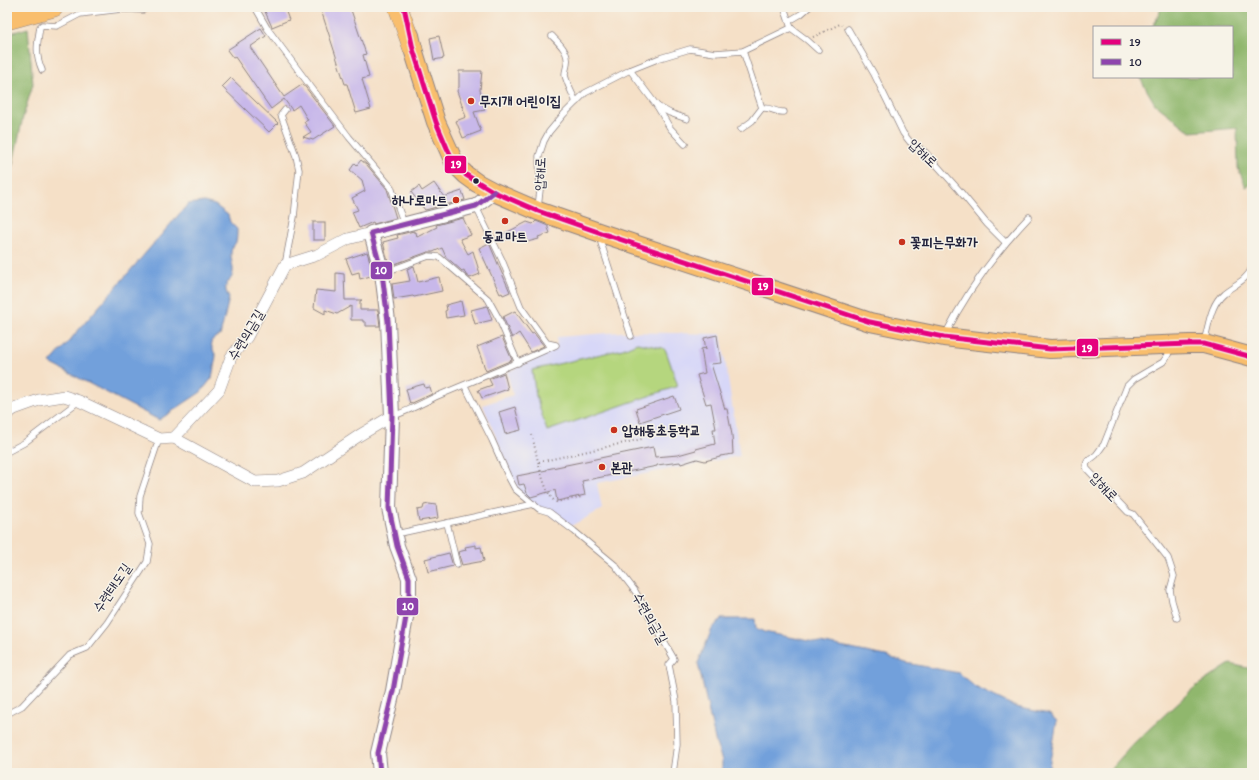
<svg xmlns="http://www.w3.org/2000/svg" width="1259" height="780" font-family="Itim,'Poor Story',sans-serif">
	<style>
		.built { fill: #d7d7f8 }
		.green { fill: #b5d67e; stroke: #6c7c5c }
		.forest { fill: #90b76d; stroke: #596c54 }
		.water { fill: #72a0db; stroke: #4a618b }
		.building { fill: #c8b8ea }
		.lines { fill: none; stroke-linecap: round; stroke-linejoin: round }
		.service-casing { stroke: #8c8181; stroke-width: 7 }
		.minor-casing { stroke: #8c8181; stroke-width: 12 }
		.tertiary-casing { stroke: #8c8181; stroke-width: 16 }
		.primary-casing { stroke: #8c8181; stroke-width: 20 }
		.trunk-casing { stroke: #8c8181; stroke-width: 20 }
		.path { stroke: #8c8181; stroke-width: 2; stroke-dasharray: 1 3; stroke-linecap: butt }
		.service { stroke: #fff; stroke-width: 5.5 }
		.minor { stroke: #fff; stroke-width: 11 }
		.tertiary { stroke: #fff; stroke-width: 14 }
		.primary { stroke: #f9be6d; stroke-width: 18 }
		.trunk { stroke: #f9be6d; stroke-width: 19 }
		.bus-1-casing { stroke: #f7f3e8; stroke-width: 8 }
		.bus-2-casing { stroke: #f7f3e8; stroke-width: 8 }
		.bus-1 { stroke: #e5007d; stroke-width: 5 }
		.bus-2 { stroke: #8e44ad; stroke-width: 5 }
		.poi-dot { fill: #c8321e; stroke: #f7f3e8; stroke-width: 1.5 }
		.bus-dot { fill: #22223b; stroke: #f7f3e8; stroke-width: 1.5 }
		.labels { text-anchor: middle; dominant-baseline: central; stroke-width: 3; stroke-linejoin: round; paint-order: stroke }
		.poi-label { font-size: 14px; font-weight: bold; fill: #22223b; stroke: #f7f3e8; text-anchor: start }
		.street-label { font-size: 14px; fill: #22223b; stroke: #f7f3e8 }
		.line-badge { stroke: #f7f3e8; stroke-width: 1.5 }
		.badge-label { font-size: 11px; text-anchor: middle; font-weight: bold; fill: #fff }
	</style>
	<rect width="100%" height="100%" fill="#f7f3e8"/>
	<filter id="ink" filterUnits="userSpaceOnUse"><feTurbulence type="fractalNoise" baseFrequency=".025" numOctaves="2"/><feDisplacementMap in="SourceGraphic" scale="8" xChannelSelector="R" yChannelSelector="G"/><feConvolveMatrix kernelMatrix="1 2 1 2 8 2 1 2 1" color-interpolation-filters="sRGB"/></filter>
	<filter id="wash" filterUnits="userSpaceOnUse"><feTurbulence type="fractalNoise" baseFrequency=".012" numOctaves="4" result="noise"/><feDisplacementMap in="SourceGraphic" scale="16" xChannelSelector="R" yChannelSelector="G"/><feGaussianBlur stdDeviation="0.9" result="paint"/><feColorMatrix in="noise" values="0 0 0 0 0 0 0 0 0 0 0 0 0 0 0 0 0 1.4 0 .05"/><feComposite in="paint" operator="in"/></filter>
	<g filter="url(#wash)">
		<rect width="100%" height="100%" fill="#f5e0c7"/>
		<!-- built -->
		<path class="built" d="M 621,332 L 721,334 L 740,456 L 597,483 L 602,509 L 569,527 L 534,505 L 520,494 L 514,482 L 483,405 L 513,395 L 507,372 L 556,349 L 557,337 Z"/>
		<!-- green -->
		<path class="green" d="M 637,343 L 663,348 L 666,351 L 678,386 L 547,431 L 536,396 L 532,370 L 623,349 Z"/>
		<!-- forest -->
		<g class="forest">
			<path d="M 1162,7 L 1252,7 L 1252,184 L 1246,187 L 1238,168 L 1237,128 L 1191,132 L 1155,104 L 1141,80 L 1141,77 L 1232,77 L 1232,27 L 1153,27 Z"/>
			<path d="M 28,28 L 33,84 L 23,117 L 10,177 L 7,181 L 7,34 Z"/>
			<path d="M 1230,664 L 1252,669 L 1252,773 L 1107,773 L 1134,743 L 1195,687 Z"/>
		</g>
		<!-- water -->
		<g class="water">
			<path d="M 204,202 L 215,205 L 228,215 L 230,222 L 237,229 C 237,233 237,238 236,242 C 234,246 231,248 231,253 C 230,259 234,266 233,272 C 232,284 220,281 229,298 L 220,336 L 216,337 L 211,341 L 212,348 L 216,356 L 212,378 L 201,392 L 159,420 L 50,363 L 188,204 Z"/>
			<path d="M 721,619 L 755,619 L 756,628 L 764,632 L 886,656 L 906,663 L 959,673 L 975,687 L 1016,707 L 1049,714 L 1057,721 L 1048,773 L 722,773 L 722,760 L 716,744 L 698,663 L 712,629 Z"/>
		</g>
		<g id="blocks">
			<!-- building -->
			<g class="building">
				<path d="M 263,7 L 284,7 L 289,20 L 272,27 Z"/>
				<path d="M 320,7 L 350,7 L 366,54 L 363,55 L 369,77 L 362,79 L 371,109 L 356,113 L 347,84 L 345,84 Z"/>
				<path d="M 261,28 L 266,36 L 250,47 L 284,97 L 303,84 L 335,126 L 313,140 L 303,137 L 311,132 L 304,122 L 308,120 L 299,105 L 292,110 L 284,99 L 271,109 L 235,57 L 233,58 L 227,50 Z"/>
				<path d="M 439,36 L 444,58 L 434,60 L 430,38 Z"/>
				<path d="M 459,71 L 482,71 L 480,90 L 485,110 L 474,112 L 481,131 L 463,138 L 456,121 L 466,117 L 457,91 L 459,87 Z"/>
				<path d="M 231,78 L 278,123 L 269,132 L 222,87 Z"/>
				<path d="M 361,160 L 367,165 L 387,189 L 396,218 L 374,224 L 373,222 L 359,228 L 352,212 L 358,210 L 352,198 L 365,191 L 362,180 L 350,170 L 355,163 L 357,165 Z"/>
				<path d="M 434,183 L 444,197 L 462,191 L 465,200 L 425,210 L 411,192 L 419,186 L 422,191 Z"/>
				<path d="M 463,218 L 471,235 L 460,239 L 468,254 L 473,251 L 480,274 L 470,278 L 466,275 L 464,270 L 462,271 L 452,262 L 446,257 L 442,248 L 433,252 L 428,252 L 389,266 L 383,242 L 398,238 L 397,235 L 414,231 L 414,233 L 416,232 L 417,237 L 437,227 L 436,225 Z"/>
				<path d="M 536,221 L 548,226 L 548,228 L 550,233 L 538,237 L 539,239 L 527,242 L 525,238 L 497,240 L 496,238 L 527,222 L 533,224 Z"/>
				<rect x="313" y="222" width="12" height="18"/>
				<path d="M 489,243 L 510,292 L 503,295 L 502,293 L 500,294 L 479,248 Z"/>
				<path d="M 367,252 L 374,275 L 360,279 L 359,272 L 352,274 L 346,259 Z"/>
				<path d="M 414,266 L 418,282 L 439,277 L 442,291 L 414,297 L 413,296 L 394,299 L 392,284 L 410,281 L 407,269 Z"/>
				<path d="M 336,273 L 344,274 L 345,300 L 362,300 L 360,301 L 360,310 L 378,310 L 380,326 L 366,326 L 366,322 L 363,322 L 363,320 L 351,320 L 351,306 L 337,314 L 325,310 L 325,314 L 314,308 L 316,290 L 336,292 Z"/>
				<path d="M 461,301 L 464,315 L 446,318 L 445,311 L 447,310 L 446,305 Z"/>
				<path d="M 487,306 L 492,320 L 475,324 L 471,310 Z"/>
				<path d="M 515,311 L 532,334 L 534,333 L 544,346 L 531,352 L 519,333 L 512,338 L 503,317 Z"/>
				<path d="M 717,335 L 721,363 L 711,364 L 725,409 L 727,409 L 732,435 L 733,454 L 720,456 L 720,457 L 705,461 L 697,459 L 681,464 L 680,462 L 657,465 L 657,466 L 582,481 L 585,495 L 557,501 L 555,490 L 531,497 L 527,493 L 524,484 L 519,485 L 517,476 L 547,470 L 547,469 L 653,447 L 655,457 L 678,455 L 696,450 L 696,449 L 715,444 L 713,429 L 716,429 L 711,403 L 706,404 L 697,375 L 705,373 L 701,349 L 706,348 L 706,350 L 704,338 Z"/>
				<path d="M 502,337 L 512,360 L 486,371 L 477,347 Z"/>
				<path d="M 504,373 L 508,389 L 482,398 L 478,390 L 492,385 L 489,379 Z"/>
				<path d="M 424,384 L 425,388 L 430,387 L 432,394 L 410,404 L 406,389 Z"/>
				<path d="M 674,396 L 679,409 L 640,422 L 636,409 Z"/>
				<path d="M 515,407 L 521,430 L 505,434 L 499,412 Z"/>
				<path d="M 429,504 L 436,505 L 438,518 L 419,521 L 417,510 L 423,509 L 424,505 Z"/>
				<path d="M 476,545 L 476,548 L 481,547 L 484,561 L 462,565 L 458,552 L 466,550 L 465,547 Z"/>
				<path d="M 449,553 L 453,566 L 428,572 L 425,559 Z"/>
			</g>
		</g>
	</g>
	<g filter="url(#ink)">
		<use href="#blocks" fill-opacity="0" stroke="#8c8181" stroke-width="1"/>
		<g class="lines">
			<!-- service casing -->
			<g class="service-casing">
				<g id="service">
					<path d="M 255,7 L 267,28 L 308,83 L 349,137 L 391,187 L 404,224"/>
					<path d="M 784,7 L 791,28 L 807,40 L 818,50"/>
					<path d="M 789,21 L 801,14 L 809,7"/>
					<path d="M 848,29 L 874,74 L 903,133 L 910,142 L 925,152 L 959,190 L 987,224 L 1005,242"/>
					<path d="M 552,36 C 559,43 569,52 567,63 C 567,67 565,70 565,75 C 567,84 572,93 576,102"/>
					<path d="M 42,70 C 35,54 37,44 40,27 L 42,25 L 57,26 L 80,14 L 88,13 L 122,9 L 143,10 L 148,7"/>
					<path d="M 630,70 L 657,106 L 670,128 L 685,144"/>
					<path d="M 657,106 L 670,113 L 687,119"/>
					<path d="M 762,108 C 773,107 775,113 784,112"/>
					<path d="M 285,110 L 281,115 L 296,156 L 299,170 L 294,217 L 285,265"/>
					<path d="M 741,129 L 752,121 L 762,108 L 743,51"/>
					<path d="M 538,208 L 540,190 L 539,156 L 544,141 L 549,132 L 564,114 L 585,93 L 630,70 L 660,58 L 690,49 L 715,53 L 743,51 L 791,28"/>
					<path d="M 603,237 L 601,243 L 631,336"/>
					<path d="M 383,273 L 429,256 L 439,257 L 488,299 L 499,319 L 518,363"/>
					<path d="M 945,335 C 967,291 996,252 1029,217"/>
					<path d="M 1204,342 C 1209,325 1210,305 1224,293 C 1235,284 1246,281 1252,268"/>
					<path d="M 1170,348 L 1168,355 L 1163,362 L 1134,379 L 1127,386 L 1104,444 L 1096,455 L 1087,462 L 1086,465 L 1087,469 L 1128,512 L 1133,514 L 1168,558 L 1174,576 L 1170,590 L 1172,601 L 1177,618"/>
					<path d="M 465,386 L 492,440 L 508,476 L 515,489 L 539,509 L 549,512 L 574,531 L 615,565 L 635,591 L 674,659 L 669,665 L 676,701 L 677,744 L 673,773"/>
					<path d="M 393,416 C 408,411 421,404 435,397 C 475,380 516,364 556,345 L 547,343 L 521,307 L 502,260 L 476,207"/>
					<path d="M 7,452 L 24,443 L 79,401"/>
					<path d="M 447,523 L 457,565"/>
					<path d="M 396,534 L 534,504"/>
					<path d="M 7,714 L 22,706 L 70,655 L 87,648 L 107,623 L 147,562 L 150,544 L 139,513 L 140,496 L 159,439"/>
				</g>
			</g>
			<!-- minor casing -->
			<g class="minor-casing">
				<g id="minor">
					<path d="M 7,414 L 14,409 L 39,400 L 64,396 L 79,401 L 159,439 L 174,438 L 255,482 L 278,481 L 303,473 L 360,435 L 392,416"/>
					<path d="M 174,438 L 219,390 L 231,357 L 247,337 L 285,265 L 317,255 L 348,239 L 371,233"/>
				</g>
			</g>
			<!-- tertiary casing -->
			<g class="tertiary-casing">
				<path id="tertiary" d="M 380,773 L 378,753 L 393,691 L 409,600 L 409,578 L 397,546 L 389,508 L 392,416 L 388,321 L 382,273 L 371,233 L 476,206 L 494,192"/>
			</g>
			<!-- primary casing -->
			<g class="primary-casing">
				<path id="primary" d="M 410,35 L 413,49 L 436,122 L 455,164 L 466,175 L 477,183 L 494,192 L 538,211 L 604,234 L 870,322 L 944,337 L 1050,349 L 1190,344 L 1204,344 L 1252,357"/>
			</g>
			<!-- trunk casing -->
			<g class="trunk-casing">
				<g id="trunk">
					<path d="M 398,7 L 413,49"/>
					<path d="M 7,20 L 54,7"/>
				</g>
			</g>
			<!-- path -->
			<g class="path">
				<path d="M 813,37 L 840,24 L 842,25"/>
				<path d="M 532,435 C 536,451 543,494 556,502 L 582,497"/>
				<path d="M 539,462 L 642,439"/>
			</g>
			<!-- service -->
			<use href="#service" class="service"/>
			<!-- minor -->
			<use href="#minor" class="minor"/>
			<!-- tertiary -->
			<use href="#tertiary" class="tertiary"/>
			<!-- primary -->
			<use href="#primary" class="primary"/>
			<!-- trunk -->
			<use href="#trunk" class="trunk"/>
			<!-- bus-1 casing -->
			<g class="bus-1-casing">
				<path id="bus-1" d="M 404,7 L 413,49 L 436,122 L 447,148 L 455,164 L 466,175 L 494,192 L 538,211 L 604,234 L 870,322 L 944,337 L 1050,349 L 1190,344 L 1204,344 L 1252,357"/>
			</g>
			<!-- bus-2 casing -->
			<g class="bus-2-casing">
				<path id="bus-2" d="M 380,773 L 378,753 L 393,691 L 409,600 L 409,578 L 397,546 L 389,508 L 392,416 L 388,321 L 382,273 L 371,233 L 476,206 L 494,192"/>
			</g>
			<!-- bus-1 -->
			<use href="#bus-1" class="bus-1"/>
			<!-- bus-2 -->
			<use href="#bus-2" class="bus-2"/>
		</g>
	</g>
	<!-- markers -->
	<g class="poi-dot">
		<circle cx="471" cy="101" r="4"/>
		<circle cx="456" cy="200" r="4"/>
		<circle cx="505" cy="221" r="4"/>
		<circle cx="902" cy="242" r="4"/>
		<circle cx="614" cy="430" r="4"/>
		<circle cx="602" cy="467" r="4"/>
	</g>
	<circle class="bus-dot" cx="476" cy="181" r="3.5"/>
	<g class="labels">
		<!-- poi labels -->
		<g class="poi-label">
			<text x="479" y="101">무지개 어린이집</text>
			<text x="448" y="200" text-anchor="end">하나로마트</text>
			<text x="505" y="236" text-anchor="middle">동교마트</text>
			<text x="910" y="242">꽃피는무화가</text>
			<text x="622" y="430">압해동초등학교</text>
			<text x="610" y="467">본관</text>
		</g>
		<!-- street labels -->
		<g class="street-label">
			<text transform="translate(923 153) rotate(44)">압해로</text>
			<text transform="translate(540 174) rotate(-88)">압해로</text>
			<text transform="translate(246 335) rotate(-59)">수련의금길</text>
			<text transform="translate(1104 487) rotate(47)">압해로</text>
			<text transform="translate(112 588) rotate(-56)">수련태도길</text>
			<text transform="translate(650 618) rotate(60)">수련의금길</text>
		</g>
	</g>
	<g class="line-badge">
		<rect x="444" y="155" width="23" height="19" rx="4" fill="#e5007d"/>
		<rect x="370" y="261" width="23" height="19" rx="4" fill="#8e44ad"/>
		<rect x="751" y="277" width="23" height="19" rx="4" fill="#e5007d"/>
		<rect x="1076" y="338" width="23" height="19" rx="4" fill="#e5007d"/>
		<rect x="396" y="597" width="23" height="19" rx="4" fill="#8e44ad"/>
	</g>
	<g class="badge-label">
		<text x="456" y="168">19</text>
		<text x="381" y="274">10</text>
		<text x="763" y="290">19</text>
		<text x="1087" y="352">19</text>
		<text x="408" y="610">10</text>
	</g>
	<!-- margin -->
	<rect width="1259" height="780" fill="none" stroke="#f7f3e8" stroke-width="24"/>
	<!-- legend -->
	<rect x="1093" y="26" width="140" height="52" fill="#f7f3e8" stroke="#a29fa3"/>
	<rect x="1101" y="39" width="20" height="6" fill="#e5007d" stroke="#a29fa3"/>
	<text x="1129" y="46" font-size="12" fill="#22223b">19</text>
	<rect x="1101" y="59" width="20" height="6" fill="#8e44ad" stroke="#a29fa3"/>
	<text x="1129" y="66" font-size="12" fill="#22223b">10</text>
</svg>
